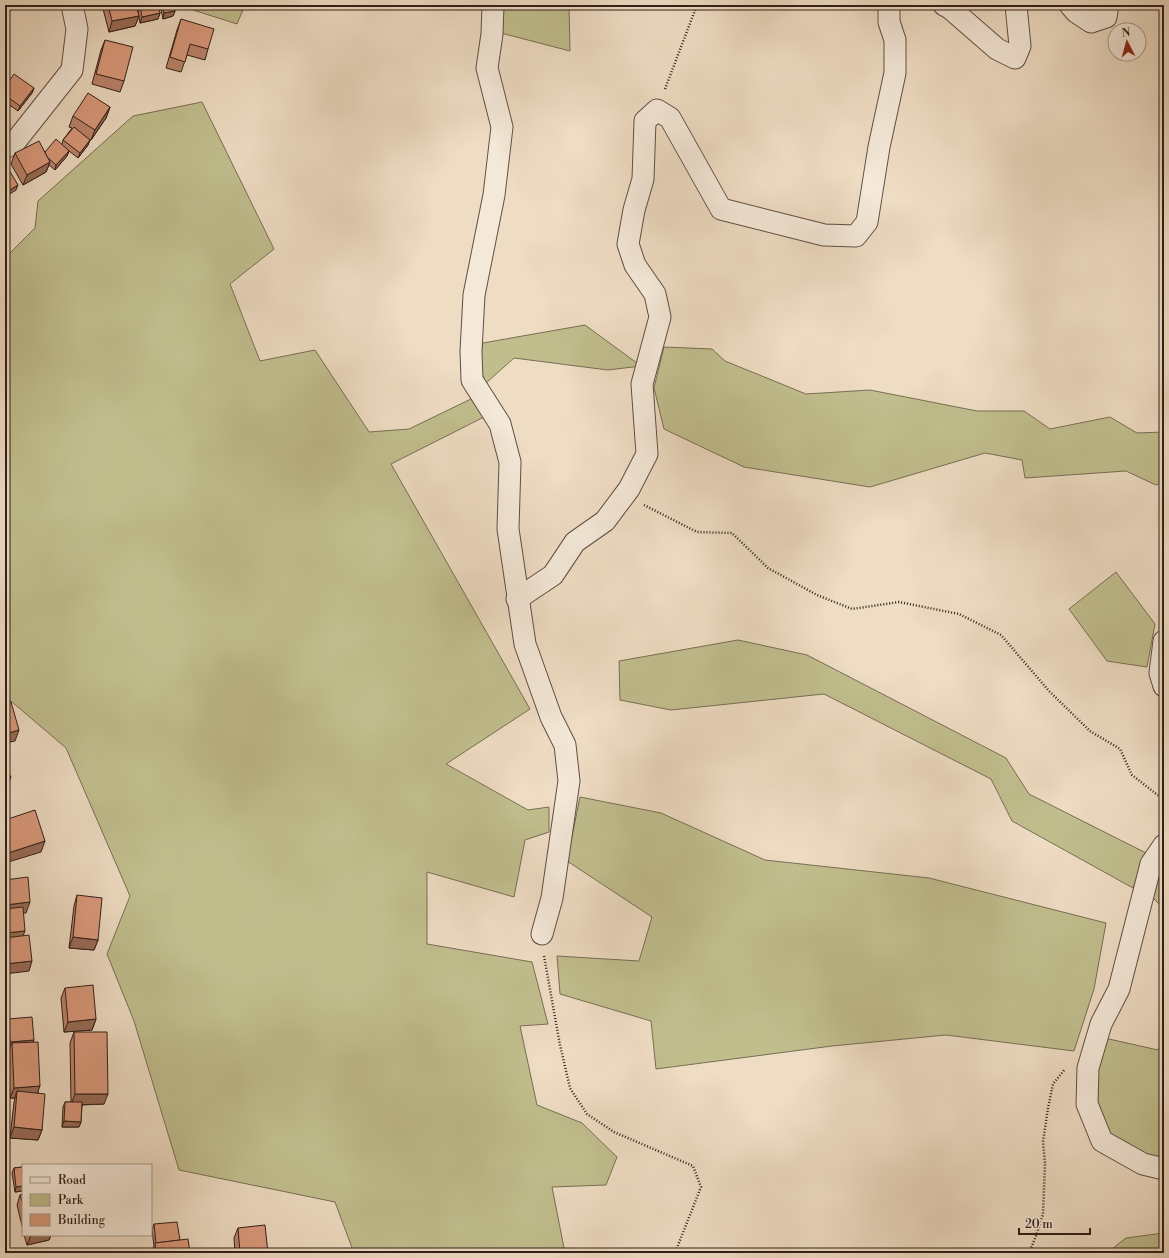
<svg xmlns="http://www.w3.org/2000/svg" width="1169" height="1258" font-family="'Libre Bodoni',serif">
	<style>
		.green { fill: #c1be8e; stroke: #786e54 }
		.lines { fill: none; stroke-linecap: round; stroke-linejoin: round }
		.minor-casing { stroke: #604e44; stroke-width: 23 }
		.path { stroke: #301f19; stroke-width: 2.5; stroke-dasharray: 1 2; stroke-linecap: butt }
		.minor { stroke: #f4e8d8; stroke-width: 21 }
		.wall { fill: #bc846c; stroke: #301f19 }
		.shaded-wall { fill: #996c58; stroke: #301f19 }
		.building { fill: #db9a7d; stroke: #301f19 }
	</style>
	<rect width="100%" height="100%" fill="#eedcc3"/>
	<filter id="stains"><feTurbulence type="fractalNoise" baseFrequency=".005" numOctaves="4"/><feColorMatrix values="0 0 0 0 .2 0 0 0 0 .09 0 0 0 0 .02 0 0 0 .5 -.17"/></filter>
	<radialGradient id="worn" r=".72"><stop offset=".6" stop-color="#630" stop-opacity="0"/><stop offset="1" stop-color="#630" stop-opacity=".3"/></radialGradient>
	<!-- green -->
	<g class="green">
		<path d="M 193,5 L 245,5 L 237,24 L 193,10 Z"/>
		<path d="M 502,5 L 569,5 L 570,51 L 497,32 Z"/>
		<path d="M 202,102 L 274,249 L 230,284 L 260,361 L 315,350 L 369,432 L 409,429 L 471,399 L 484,417 L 391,464 L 530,709 L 446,764 L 528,810 L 549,807 L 549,832 L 525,840 L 514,897 L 427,872 L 427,944 L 532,962 L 548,1024 L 520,1026 L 537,1105 L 582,1123 L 617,1157 L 606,1185 L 552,1187 L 565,1253 L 354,1253 L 335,1202 L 179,1170 L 134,1021 L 107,954 L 130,896 L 66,748 L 5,696 L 5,258 L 35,228 L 38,201 L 133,116 Z"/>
		<path d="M 585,325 L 641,366 L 608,370 L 514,358 L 486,383 L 478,365 L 483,343 Z"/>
		<path d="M 664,347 L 712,349 L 725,361 L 806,394 L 870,390 L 977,411 L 1024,411 L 1050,429 L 1110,417 L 1137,433 L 1164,432 L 1164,482 L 1156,485 L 1126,471 L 1025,478 L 1022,460 L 985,453 L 870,487 L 744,467 L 664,429 L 654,388 Z"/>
		<path d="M 1116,572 L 1155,624 L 1147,667 L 1107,661 L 1069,609 Z"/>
		<path d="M 738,640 L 807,655 L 1006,758 L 1029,794 L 1146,853 L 1133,888 L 1012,821 L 991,779 L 824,694 L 671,710 L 620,700 L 619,661 Z"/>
		<path d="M 580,797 L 661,813 L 765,860 L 929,878 L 1106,923 L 1094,989 L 1074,1051 L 946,1035 L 832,1046 L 656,1069 L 651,1021 L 560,994 L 557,956 L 639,961 L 652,917 L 567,861 Z"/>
		<path d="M 1164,858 L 1164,909 L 1149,894 Z"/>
		<path d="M 1100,1037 L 1158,1050 L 1164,1037 L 1164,1164 L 1115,1146 L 1094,1101 Z"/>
		<path d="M 1164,1233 L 1164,1253 L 1107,1253 L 1126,1238 Z"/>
	</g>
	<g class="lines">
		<!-- minor casing -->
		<g class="minor-casing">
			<g id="minor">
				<path d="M 493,5 L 492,34 L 487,68 L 502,127 L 494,195 L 474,295 L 471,351 L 472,380 L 500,424 L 510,462 L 508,529 L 525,644 L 551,717 L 565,745 L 569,781 L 552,898 L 542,934"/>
				<path d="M 944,5 L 951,9 L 997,49 L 1015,58 L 1020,46 L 1016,5"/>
				<path d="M 1070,5 L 1076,12 L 1091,22 L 1106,17 L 1108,5"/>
				<path d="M 5,148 L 15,142 L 72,70 L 77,29 L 72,5"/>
				<path d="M 517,599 L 553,575 L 575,542 L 605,521 L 629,489 L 647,454 L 642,384 L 660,317 L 655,294 L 635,265 L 628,244 L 634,210 L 643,179 L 645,121 L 657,110 L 670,118 L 721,209 L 824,235 L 856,236 L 867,222 L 879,147 L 895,73 L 895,40 L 889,22 L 889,5"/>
				<path d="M 1164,641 L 1160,673 L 1164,686"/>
				<path d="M 1164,845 L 1151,864 L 1119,989 L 1101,1024 L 1088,1068 L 1087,1104 L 1102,1141 L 1143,1164 L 1164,1169"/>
			</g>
		</g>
		<!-- path -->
		<g class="path">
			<path d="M 665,89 L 697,5"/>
			<path d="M 644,505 L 697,532 L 732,533 L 768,568 L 817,595 L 852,609 L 899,602 L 959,614 L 1001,635 L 1049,691 L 1090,731 L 1120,749 L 1132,775 L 1164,800"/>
			<path d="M 544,956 L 560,1045 L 570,1088 L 587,1114 L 614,1132 L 693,1166 L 701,1187 L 675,1253"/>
			<path d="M 1029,1253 L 1036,1236 L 1043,1214 L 1045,1163 L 1043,1142 L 1048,1108 L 1053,1084 L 1065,1069"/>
		</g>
		<!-- minor -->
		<use href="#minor" class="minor"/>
	</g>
	<!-- wall -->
	<g class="wall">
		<path d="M 102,5 L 136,5 L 139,16 L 135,26 L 109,32 Z"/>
		<path d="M 137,5 L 158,5 L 160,13 L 158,19 L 140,23 Z"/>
		<path d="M 160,5 L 173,5 L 175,11 L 173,16 L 163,19 Z"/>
		<path d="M 181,19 L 208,49 L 205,60 L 187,55 L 181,72 L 166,68 L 177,30 Z"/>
		<path d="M 105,40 L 124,81 L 120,92 L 92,84 L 101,50 Z"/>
		<path d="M 5,87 L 34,88 L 32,93 L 18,111 L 5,102 Z"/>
		<path d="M 110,107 L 106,118 L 91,140 L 90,140 L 88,145 L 78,158 L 69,151 L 67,156 L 55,170 L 49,165 L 46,172 L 23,185 L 11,164 L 15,153 L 45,152 L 62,144 L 63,140 L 72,128 L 69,127 L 73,116 Z"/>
		<path d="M 77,895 L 98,940 L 94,950 L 69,948 L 74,906 Z"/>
		<path d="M 65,988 L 96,1019 L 92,1030 L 64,1032 L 61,998 Z"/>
		<path d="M 8,1019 L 33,1042 L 42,1130 L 38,1140 L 10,1138 L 14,1102 L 15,1098 L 10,1098 L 8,1054 L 10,1047 L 8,1048 L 6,1024 Z"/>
		<path d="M 74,1032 L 104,1104 L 82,1105 L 81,1122 L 79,1127 L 62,1127 L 63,1107 L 65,1102 L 71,1102 L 70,1043 Z"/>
		<path d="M 23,1167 L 23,1191 L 15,1192 L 12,1173 L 14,1168 Z"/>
		<path d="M 23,1194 L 23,1230 L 17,1205 L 20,1195 Z"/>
		<path d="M 154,1224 L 180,1240 L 190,1253 L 151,1253 L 154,1246 L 152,1230 Z"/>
		<path d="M 238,1228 L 268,1253 L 235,1253 L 234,1238 Z"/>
		<path d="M 24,1235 L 51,1235 L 49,1240 L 27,1245 Z"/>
	</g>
	<!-- shaded-wall -->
	<g class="shaded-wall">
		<path d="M 175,11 L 173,16 L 163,19 L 164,13 Z"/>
		<path d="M 160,13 L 158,19 L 140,23 L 142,17 Z"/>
		<path d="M 139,16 L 135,26 L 109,32 L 112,21 Z"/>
		<path d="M 34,88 L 32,93 L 18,111 L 20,106 Z"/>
		<path d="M 110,107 L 106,118 L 91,140 L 95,130 Z"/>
		<path d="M 90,140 L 88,145 L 78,158 L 80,153 Z"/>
		<path d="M 69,151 L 67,156 L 55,170 L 56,165 Z"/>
		<path d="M 50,162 L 46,172 L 23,185 L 27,175 Z"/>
		<path d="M 18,185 L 16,190 L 5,197 L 5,193 Z"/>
		<path d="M 19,730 L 15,741 L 5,743 L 5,734 Z"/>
		<path d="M 11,777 L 9,782 L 5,785 L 5,781 Z"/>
		<path d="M 45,841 L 41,852 L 5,863 L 5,854 Z"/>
		<path d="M 30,902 L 26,913 L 5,915 L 5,905 Z"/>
		<path d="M 25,931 L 21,941 L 5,943 L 5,933 Z"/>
		<path d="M 73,937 L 98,940 L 94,950 L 69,948 Z"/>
		<path d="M 32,961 L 29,971 L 5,974 L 5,964 Z"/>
		<path d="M 96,1019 L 92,1030 L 64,1032 L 68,1022 Z"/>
		<path d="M 34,1040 L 32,1045 L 12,1043 L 10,1047 L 8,1048 L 10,1042 Z"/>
		<path d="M 40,1086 L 36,1097 L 17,1091 L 15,1098 L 10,1098 L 14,1088 Z"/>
		<path d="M 75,1094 L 108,1094 L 104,1104 L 71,1105 Z"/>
		<path d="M 64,1121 L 81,1122 L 79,1127 L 62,1127 Z"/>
		<path d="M 14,1127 L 42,1130 L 38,1140 L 10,1138 Z"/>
		<path d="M 23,1186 L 23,1191 L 15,1192 L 16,1187 Z"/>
		<path d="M 31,1235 L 51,1235 L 49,1240 L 27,1245 Z"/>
	</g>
	<!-- building -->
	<g class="building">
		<path d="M 108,5 L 136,5 L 139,16 L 112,21 Z"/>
		<path d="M 140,5 L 158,5 L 160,13 L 142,17 Z"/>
		<path d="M 163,5 L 173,5 L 175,11 L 164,13 Z"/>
		<path d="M 181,19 L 214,29 L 208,49 L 190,44 L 185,62 L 170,57 Z"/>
		<path d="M 105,40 L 133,47 L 124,81 L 96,74 Z"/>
		<path d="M 14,74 L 34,88 L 20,106 L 5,95 L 5,87 Z"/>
		<path d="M 88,93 L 110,107 L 95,130 L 73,116 Z"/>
		<path d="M 74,127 L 90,140 L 80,153 L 63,140 Z"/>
		<path d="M 56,139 L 69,151 L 56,165 L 47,157 L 45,152 Z"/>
		<path d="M 39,141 L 50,162 L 27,175 L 15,153 Z"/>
		<path d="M 5,165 L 6,165 L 18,185 L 5,193 Z"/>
		<path d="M 11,702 L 19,730 L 5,734 L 5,704 Z"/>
		<path d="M 5,767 L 11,777 L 5,781 Z"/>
		<path d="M 35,810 L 45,841 L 5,854 L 5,820 Z"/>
		<path d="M 28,877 L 30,902 L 5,905 L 5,880 Z"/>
		<path d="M 77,895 L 102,898 L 98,940 L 73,937 Z"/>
		<path d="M 23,907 L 25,931 L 5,933 L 5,909 Z"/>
		<path d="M 29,935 L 32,961 L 5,964 L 5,938 Z"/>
		<path d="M 93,985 L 96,1019 L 68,1022 L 65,988 Z"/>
		<path d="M 32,1017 L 34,1040 L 10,1042 L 8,1019 Z"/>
		<path d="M 74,1032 L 107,1032 L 108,1094 L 75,1094 Z"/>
		<path d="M 38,1042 L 40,1086 L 14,1088 L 12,1043 Z"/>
		<path d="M 17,1091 L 45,1094 L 42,1130 L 14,1127 Z"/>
		<path d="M 65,1102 L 82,1102 L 81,1122 L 64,1121 Z"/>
		<path d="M 23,1167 L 23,1186 L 16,1187 L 14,1168 Z"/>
		<path d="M 23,1194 L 23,1205 L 20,1195 Z"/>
		<path d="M 177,1222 L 180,1240 L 156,1243 L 154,1224 Z"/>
		<path d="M 265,1225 L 268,1253 L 240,1253 L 238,1228 Z"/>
		<path d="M 188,1239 L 190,1253 L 156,1253 L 155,1243 Z"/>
		<path d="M 5,1245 L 8,1253 L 5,1253 Z"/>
	</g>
	<!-- margin -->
	<rect width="1169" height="1258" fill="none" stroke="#eedcc3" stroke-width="20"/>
	<rect x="6" y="6" width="1157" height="1246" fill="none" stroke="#301f19" stroke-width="2"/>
	<rect x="10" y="10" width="1149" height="1238" fill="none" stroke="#301f19"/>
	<!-- legend -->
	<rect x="22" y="1164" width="130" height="72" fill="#f4e8d8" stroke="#a6988c"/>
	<rect x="30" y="1177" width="20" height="6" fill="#f4e8d8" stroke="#a6988c"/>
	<text x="58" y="1184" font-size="12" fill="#301f19">Road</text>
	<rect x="30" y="1194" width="20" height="12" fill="#c1be8e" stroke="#a6988c"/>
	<text x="58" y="1204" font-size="12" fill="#301f19">Park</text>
	<rect x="30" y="1214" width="20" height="12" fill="#db9a7d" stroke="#a6988c"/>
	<text x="58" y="1224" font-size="12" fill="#301f19">Building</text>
	<!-- north arrow -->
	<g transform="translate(1127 42) rotate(354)"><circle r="19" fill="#f4e8d8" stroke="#a6988c"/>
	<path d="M0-3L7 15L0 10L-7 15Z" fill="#8f2418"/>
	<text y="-6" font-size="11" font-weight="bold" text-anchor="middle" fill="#301f19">N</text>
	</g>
	<!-- scale -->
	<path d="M1019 1228v6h71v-6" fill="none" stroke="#301f19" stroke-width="2"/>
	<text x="1025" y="1228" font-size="12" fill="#301f19" stroke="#f4e8d8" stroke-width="3" paint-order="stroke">20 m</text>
	<rect width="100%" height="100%" filter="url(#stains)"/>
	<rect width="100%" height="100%" fill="url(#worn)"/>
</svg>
